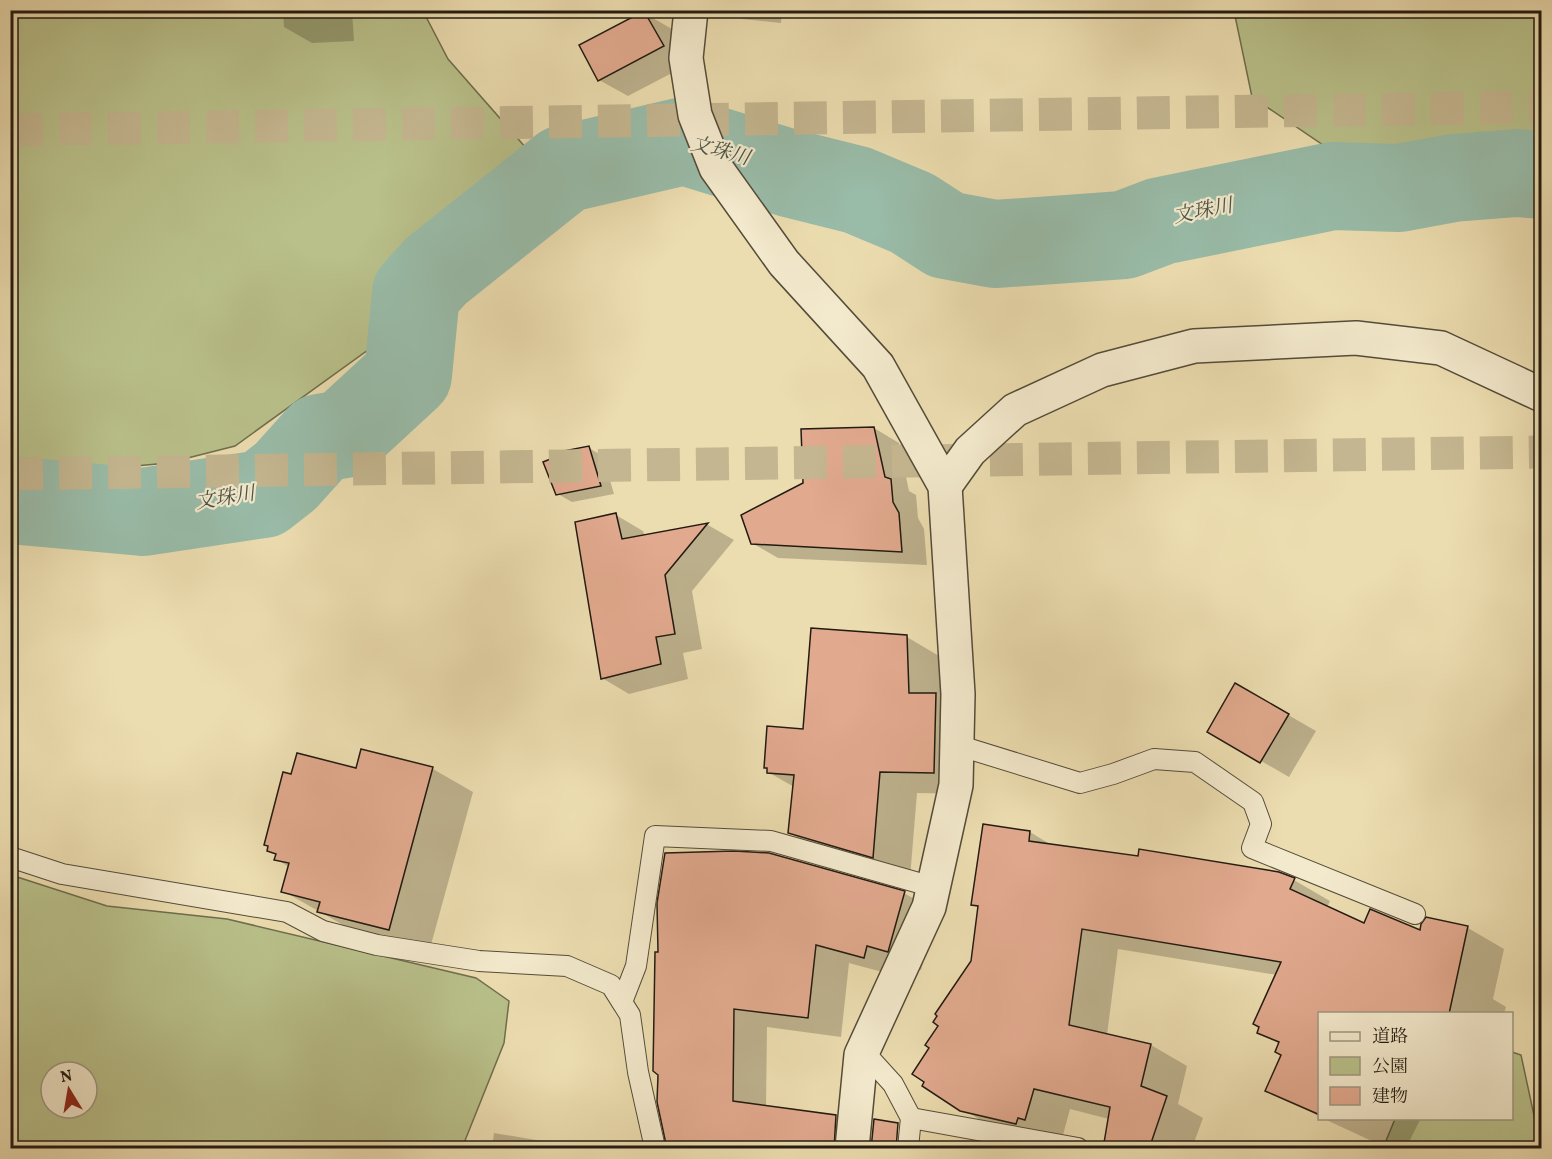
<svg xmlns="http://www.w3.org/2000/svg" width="1552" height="1159" font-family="Vollkorn,'Noto Serif JP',serif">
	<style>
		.green { fill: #b9c08a; stroke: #6e6e4e; stroke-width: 1.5; fill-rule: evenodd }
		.shadow { fill: #0003 }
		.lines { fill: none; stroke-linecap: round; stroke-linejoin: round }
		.river { stroke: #99bca9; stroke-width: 88 }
		.building { fill: #e1a98e; stroke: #221b11; stroke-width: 1.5 }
		.highway-tunnel { stroke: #c4b690; stroke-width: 33; stroke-dasharray: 33 16; stroke-linecap: butt }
		.lane-casing { stroke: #544c39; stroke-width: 22 }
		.street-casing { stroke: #544c39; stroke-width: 36 }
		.lane { stroke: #f3e9cc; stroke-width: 20 }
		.street { stroke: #f3e9cc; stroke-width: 33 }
		.labels { text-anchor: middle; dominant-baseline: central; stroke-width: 4.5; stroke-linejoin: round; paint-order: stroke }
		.water-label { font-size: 20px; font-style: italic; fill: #4c5346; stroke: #f3e9cc }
	</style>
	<rect width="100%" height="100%" fill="#ecddb0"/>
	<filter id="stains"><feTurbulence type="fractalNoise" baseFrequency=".00333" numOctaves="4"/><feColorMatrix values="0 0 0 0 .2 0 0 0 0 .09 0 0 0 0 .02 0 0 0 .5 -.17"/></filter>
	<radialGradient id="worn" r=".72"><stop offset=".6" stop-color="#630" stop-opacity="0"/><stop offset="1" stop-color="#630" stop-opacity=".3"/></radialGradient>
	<!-- green -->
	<g class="green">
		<path d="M 10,11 L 423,11 L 448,59 L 526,148 L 385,279 L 372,347 L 235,446 L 168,463 L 102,469 L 11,461 Z"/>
		<path d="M 1234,11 L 1541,11 L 1541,184 L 1335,153 L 1252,97 Z"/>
		<path d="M 11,875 L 107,906 L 227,919 L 476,978 L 509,1001 L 504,1043 L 462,1148 L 11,1148 ZM 51,1072 L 87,1072 L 87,1108 L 51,1108 Z"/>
		<path d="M 1512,1052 L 1521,1055 L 1541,1148 L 1383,1148 L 1395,1119 L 1512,1118 Z"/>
	</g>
	<!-- shadow -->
	<g class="shadow">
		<path d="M 283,10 L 352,10 L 354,41 L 312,43 L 284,27 Z"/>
		<path d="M 728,10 L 782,10 L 781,23 L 742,19 Z"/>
		<path d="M 644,13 L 672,29 L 691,63 L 628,96 L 599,80 Z"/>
		<path d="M 874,428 L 899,443 L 909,491 L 916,495 L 918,518 L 924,529 L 927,565 L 778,558 L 752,543 L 805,484 Z"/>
		<path d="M 589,448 L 603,456 L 614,494 L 572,502 L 558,494 Z"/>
		<path d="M 616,515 L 643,531 L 645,536 L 708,525 L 734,540 L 692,591 L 702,649 L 683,653 L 688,679 L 629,694 L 602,678 Z"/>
		<path d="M 907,637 L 944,659 L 973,716 L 971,794 L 917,793 L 910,878 L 827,854 L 790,833 L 794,787 L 768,772 L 769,769 L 765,767 Z"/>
		<path d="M 1236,685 L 1316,731 L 1289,777 L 1209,731 Z"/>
		<path d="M 362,751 L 433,769 L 473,792 L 429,952 L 359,934 L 283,891 L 289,867 L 276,859 L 277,855 L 269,850 L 292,776 L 357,770 Z"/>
		<path d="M 1030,832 L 1053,846 L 1294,880 L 1330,901 L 1327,908 L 1365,925 L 1421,932 L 1468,928 L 1504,949 L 1493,999 L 1506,1007 L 1504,1014 L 1320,1014 L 1320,1117 L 1297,1104 L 1280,1044 L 1259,1032 L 1277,975 L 1118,949 L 1107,1035 L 1151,1045 L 1187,1066 L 1178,1104 L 1203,1118 L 1192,1148 L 1160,1148 L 1145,1144 L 1109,1119 L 1070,1109 L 1060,1146 L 1006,1136 L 924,1085 L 931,1047 L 939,1026 L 973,961 L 980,908 L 973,904 Z"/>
		<path d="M 904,893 L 937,912 L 921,970 L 901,964 L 897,976 L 849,963 L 841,1037 L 767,1027 L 766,1107 L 832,1116 L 846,1124 L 843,1148 L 760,1148 L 695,1136 L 657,954 Z"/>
		<path d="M 1322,1118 L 1421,1118 L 1406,1148 L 1387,1148 Z"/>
		<path d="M 494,1133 L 542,1141 L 555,1148 L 492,1148 Z"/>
	</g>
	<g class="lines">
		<!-- river -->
		<path class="river" d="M 10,500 L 143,512 L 263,494 L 286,476 L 320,438 L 344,434 L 408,375 L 416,293 L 436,271 L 564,169 L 684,141 L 789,173 L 857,190 L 912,213 L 946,235 L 995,244 L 1124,235 L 1161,221 L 1333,186 L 1399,188 L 1453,178 L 1517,173 L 1542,175"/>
	</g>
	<!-- building -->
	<g class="building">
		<path d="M 644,11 L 664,46 L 598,81 L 579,45 Z"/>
		<path d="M 874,427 L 885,477 L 891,479 L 893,502 L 899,513 L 902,552 L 751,544 L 741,515 L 803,483 L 801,429 Z"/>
		<path d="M 589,446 L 601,486 L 556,495 L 543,462 L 553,458 L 553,453 Z"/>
		<path d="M 616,513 L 622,539 L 708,523 L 665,575 L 675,634 L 656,637 L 661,664 L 601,679 L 575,522 Z"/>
		<path d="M 811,628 L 907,635 L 909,693 L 936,693 L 934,773 L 880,772 L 873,858 L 788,833 L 794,775 L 767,773 L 767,768 L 764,768 L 767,726 L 803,729 Z"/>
		<path d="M 1235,683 L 1289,714 L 1260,763 L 1207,732 Z"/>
		<path d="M 361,749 L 433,767 L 389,930 L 317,912 L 320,902 L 281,892 L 289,863 L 274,860 L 276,854 L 267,851 L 268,846 L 264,845 L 283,772 L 291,774 L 297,753 L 356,768 Z"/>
		<path d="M 983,824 L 1030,831 L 1029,841 L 1138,856 L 1139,849 L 1279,872 L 1295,878 L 1290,889 L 1364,923 L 1370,909 L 1420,930 L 1421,924 L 1426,917 L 1468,926 L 1449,1014 L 1320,1014 L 1320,1115 L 1265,1091 L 1281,1055 L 1275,1052 L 1279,1042 L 1257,1033 L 1259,1027 L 1253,1024 L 1281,962 L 1082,929 L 1069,1025 L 1151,1044 L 1141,1086 L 1167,1096 L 1149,1149 L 1103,1149 L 1110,1107 L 1034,1089 L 1025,1120 L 1018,1118 L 1016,1124 L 960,1111 L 922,1086 L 924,1082 L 912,1074 L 929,1048 L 925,1045 L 938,1026 L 933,1022 L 937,1016 L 935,1014 L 971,961 L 978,906 L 971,905 Z"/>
		<path d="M 734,851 L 769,853 L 905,891 L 888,952 L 867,946 L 864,958 L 816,945 L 808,1018 L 734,1009 L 733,1101 L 836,1115 L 834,1149 L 667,1149 L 657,1102 L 658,1075 L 653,1071 L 655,952 L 658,952 L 657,903 L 665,853 Z"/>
		<path d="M 874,1119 L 898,1123 L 896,1149 L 871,1149 Z"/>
	</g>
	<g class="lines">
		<!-- highway-tunnel -->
		<g class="highway-tunnel">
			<path d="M 10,130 L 1542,107"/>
			<path d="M 10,474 L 1542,452"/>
		</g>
		<!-- lane casing -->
		<g class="lane-casing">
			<g id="lane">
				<path d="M 957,745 L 1080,783 L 1113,774 L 1154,759 L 1195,762 L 1253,802 L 1261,824 L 1252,848 L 1415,914"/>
				<path d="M 10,857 L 62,874 L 287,912 L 323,931 L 377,945 L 479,961 L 567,966 L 611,985 L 630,1015 L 638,1072 L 655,1148"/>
				<path d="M 622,1002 L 636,966 L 655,836 L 771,841 L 933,887"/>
				<path d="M 863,1051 L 893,1084 L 911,1118 L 908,1148"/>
				<path d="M 911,1118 L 1078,1148"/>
			</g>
		</g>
		<!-- street casing -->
		<g class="street-casing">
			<g id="street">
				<path d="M 691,10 L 686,58 L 695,115 L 716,168 L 784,263 L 878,366 L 945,486 L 958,694 L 956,785 L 929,907 L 861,1055 L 852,1148"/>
				<path d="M 945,486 L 970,451 L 1015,410 L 1102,370 L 1194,346 L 1356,338 L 1441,348 L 1542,395"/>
			</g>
		</g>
		<!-- lane -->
		<use href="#lane" class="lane"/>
		<!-- street -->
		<use href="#street" class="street"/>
	</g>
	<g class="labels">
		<!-- water labels -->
		<g class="water-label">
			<text transform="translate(720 152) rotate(15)">文珠川</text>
			<text transform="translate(1203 212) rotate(-11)">文珠川</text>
			<text transform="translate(225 499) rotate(-9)">文珠川</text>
		</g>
	</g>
	<!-- margin -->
	<rect width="1552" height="1159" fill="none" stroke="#ecddb0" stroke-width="36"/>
	<rect x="12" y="12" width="1528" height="1135" fill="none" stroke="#221b11" stroke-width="3"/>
	<rect x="18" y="18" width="1516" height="1123" fill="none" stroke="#221b11" stroke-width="1.5"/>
	<!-- legend -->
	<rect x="1318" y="1012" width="195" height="108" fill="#f3e9cc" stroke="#9f9781" stroke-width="1.5"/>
	<rect x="1330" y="1032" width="30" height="9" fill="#f3e9cc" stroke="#9f9781" stroke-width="1.5"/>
	<text x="1372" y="1042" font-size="18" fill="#221b11">道路</text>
	<rect x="1330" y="1057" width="30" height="18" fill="#b9c08a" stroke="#9f9781" stroke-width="1.5"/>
	<text x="1372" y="1072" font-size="18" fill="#221b11">公園</text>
	<rect x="1330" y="1087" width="30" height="18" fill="#e1a98e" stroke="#9f9781" stroke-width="1.5"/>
	<text x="1372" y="1102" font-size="18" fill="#221b11">建物</text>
	<!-- north arrow -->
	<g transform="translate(69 1090) rotate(349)"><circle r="28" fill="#f3e9cc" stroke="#9f9781" stroke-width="1.5"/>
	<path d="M0-4.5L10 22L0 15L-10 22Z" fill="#8f2418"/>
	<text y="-9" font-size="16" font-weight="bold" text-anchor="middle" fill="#221b11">N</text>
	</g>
	<rect width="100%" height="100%" filter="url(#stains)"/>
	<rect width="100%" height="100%" fill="url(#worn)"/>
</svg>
